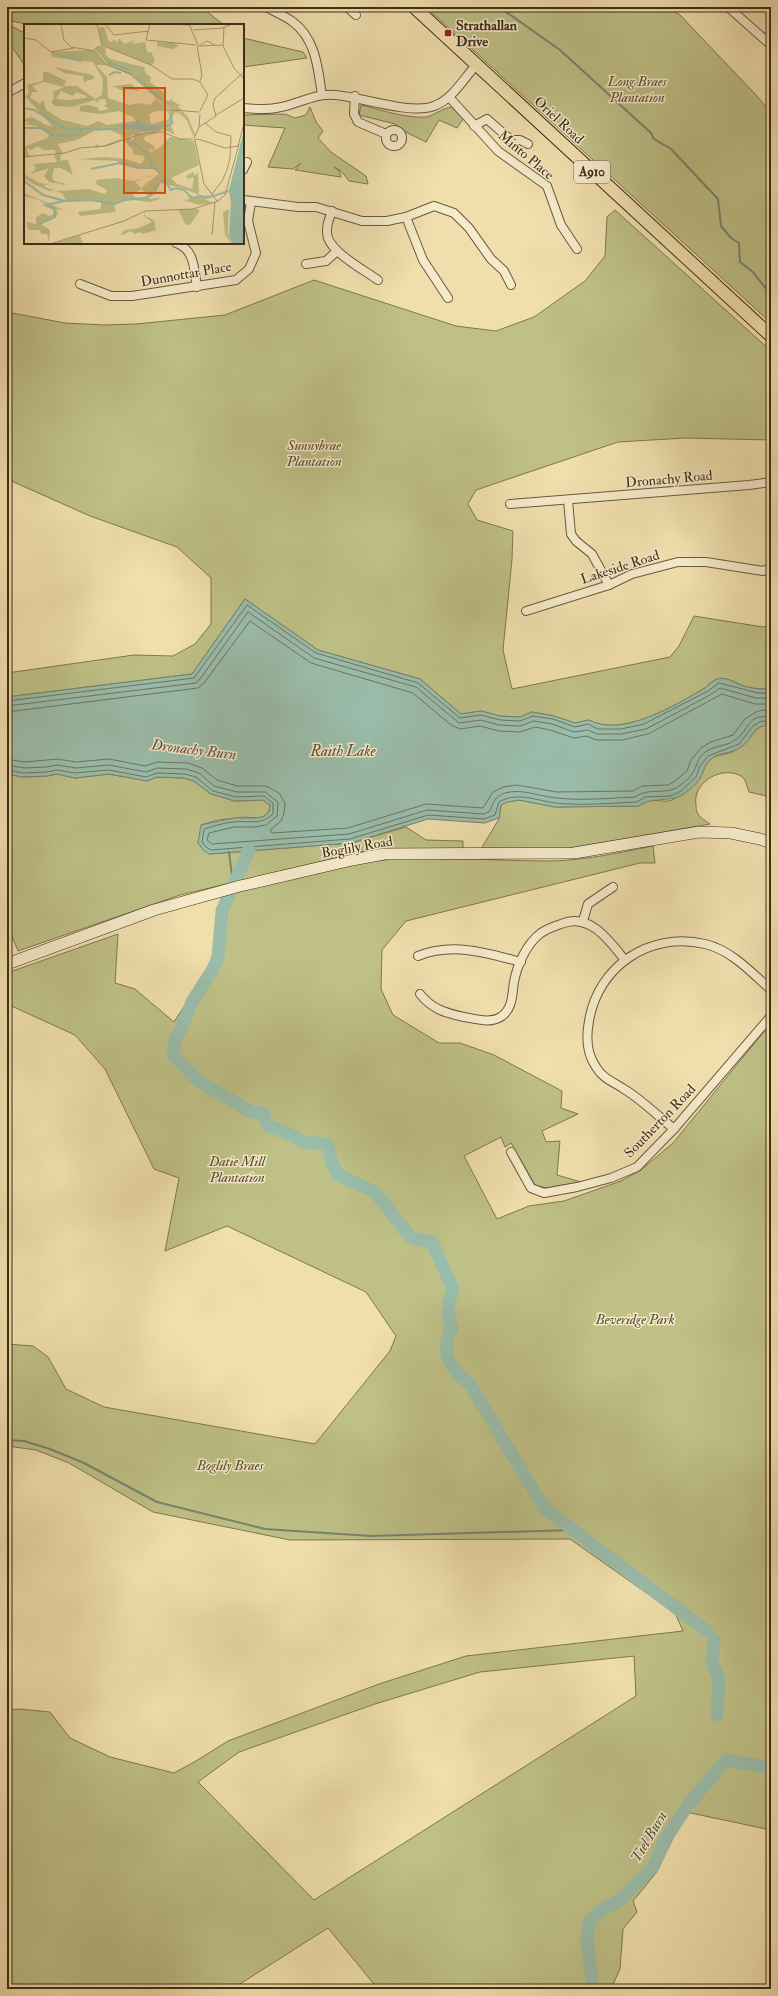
<svg xmlns="http://www.w3.org/2000/svg" width="778" height="1996" font-family="'IM FELL Double Pica',serif">
	<style>
		.green { fill: #bec086; stroke: #7f7650; fill-rule: evenodd }
		.water { fill: #9abdab; stroke: #768371 }
		.lines { fill: none; stroke-linecap: round; stroke-linejoin: round }
		.shore { stroke: #6d7462; stroke-width: 1 }
		.stream { stroke: #768371; stroke-width: 2 }
		.river { stroke: #9abdab; stroke-width: 13 }
		.minor-casing { stroke: #6c593e; stroke-width: 10 }
		.secondary-casing { stroke: #402c19; stroke-width: 12 }
		.primary-casing { stroke: #402c19; stroke-width: 14 }
		.minor { stroke: #f5eaca; stroke-width: 8 }
		.secondary { stroke: #f5eaca; stroke-width: 11 }
		.primary { stroke: #f0dfad; stroke-width: 12 }
		.poi-dot { fill: #8f2418; stroke: #f5eaca; stroke-width: 1.5 }
		.labels { text-anchor: middle; dominant-baseline: central; stroke-width: 3; stroke-linejoin: round; paint-order: stroke }
		.shield { fill: #f5eaca; stroke: #76654e; stroke-width: 1 }
		.shield-label { font-size: 13px; font-weight: bold; fill: #402c19 }
		.poi-label { font-size: 14px; font-weight: bold; fill: #402c19; stroke: #f5eaca; text-anchor: start }
		.park-label { font-size: 14px; font-style: italic; fill: #594a2f; stroke: #f5eaca }
		.street-label { font-size: 14px; fill: #402c19; stroke: #f5eaca }
		.water-label { font-size: 15px; font-style: italic; fill: #56503e; stroke: #f5eaca }
		.inset-river { fill: none; stroke: #9abdab; stroke-width: 2 }
		.inset-road { fill: none; stroke: #aa9772; stroke-width: 1 }
		.view { fill: #d7540d; fill-opacity: 0.15; stroke: #d7540d; stroke-width: 2 }
		.inset-edge { fill: none; stroke: #402c19; stroke-width: 2 }
	</style>
	<rect width="100%" height="100%" fill="#f0dfad"/>
	<filter id="stains"><feTurbulence type="fractalNoise" baseFrequency=".005" numOctaves="4"/><feColorMatrix values="0 0 0 0 .2 0 0 0 0 .09 0 0 0 0 .02 0 0 0 .5 -.17"/></filter>
	<radialGradient id="worn" r=".72"><stop offset=".6" stop-color="#630" stop-opacity="0"/><stop offset="1" stop-color="#630" stop-opacity=".3"/></radialGradient>
	<!-- green -->
	<g class="green">
		<path d="M 7,7 L 201,7 L 224,25 L 31,25 L 7,20 Z"/>
		<path d="M 426,7 L 666,7 L 680,15 L 756,95 L 771,113 L 771,323 Z"/>
		<path d="M 7,24 L 25,33 L 25,66 L 10,44 L 7,46 Z"/>
		<path d="M 243,38 L 303,52 L 307,58 L 243,67 Z"/>
		<path d="M 361,105 C 377,109 409,119 426,117 C 435,115 442,108 452,107 L 463,119 L 457,128 L 439,120 L 426,142 L 404,131 L 395,124 L 359,115 Z"/>
		<path d="M 310,107 L 316,122 L 323,131 L 318,138 L 331,152 L 366,176 L 368,184 L 349,181 L 341,171 L 334,167 L 340,172 L 341,177 L 295,170 L 301,163 L 293,169 L 268,167 L 285,128 L 243,125 L 243,115 L 285,114 L 295,118 L 306,115 Z"/>
		<path d="M 615,210 L 771,351 L 771,440 L 685,438 L 618,442 L 476,490 L 468,504 L 477,520 L 513,531 L 512,559 L 503,650 L 512,689 L 670,657 L 679,646 L 694,616 L 763,627 L 771,625 L 771,689 C 762,689 755,689 747,687 C 738,685 727,676 718,679 C 713,680 709,685 705,688 C 676,705 622,738 589,720 L 575,723 L 554,716 L 532,712 L 520,717 L 500,716 L 481,711 L 461,714 L 420,679 L 318,650 L 245,599 L 192,674 L 7,697 L 7,673 L 134,655 L 173,656 L 195,644 L 211,624 L 211,578 L 177,547 L 90,516 L 7,479 L 7,312 L 65,323 L 104,325 L 136,324 L 225,315 L 314,280 L 456,326 L 496,331 L 534,317 L 585,281 L 605,256 L 607,217 Z"/>
		<path d="M 763,725 L 771,726 L 771,797 L 749,792 C 747,787 746,779 741,776 C 721,765 692,783 696,805 C 696,807 696,812 698,814 C 700,818 706,821 710,824 L 564,849 L 481,849 L 499,819 L 501,805 L 507,802 L 519,800 L 555,807 L 639,806 C 652,795 663,805 674,799 C 679,795 698,783 700,778 C 704,771 704,764 711,759 C 717,754 727,755 734,751 C 747,745 751,732 763,725 Z"/>
		<path d="M 7,774 L 23,777 L 47,776 L 57,774 L 75,778 L 109,774 L 147,781 L 157,777 L 184,778 L 194,781 L 211,794 L 235,801 L 263,800 L 270,805 L 269,812 L 263,817 L 255,818 L 245,817 L 218,820 L 201,825 L 209,854 L 351,843 L 406,827 L 426,840 L 463,841 L 463,850 L 369,850 L 180,895 L 18,951 L 7,924 Z"/>
		<path d="M 653,846 L 655,863 L 640,863 L 406,921 L 382,950 L 381,989 L 393,1015 L 439,1043 L 460,1043 L 494,1055 L 562,1091 L 561,1108 L 578,1114 L 542,1131 L 546,1142 L 560,1141 L 557,1175 L 581,1182 L 546,1188 L 535,1185 L 511,1143 L 505,1147 L 501,1137 L 464,1156 L 497,1219 L 529,1206 L 564,1201 L 621,1181 L 641,1170 L 673,1143 L 771,1023 L 771,1830 L 686,1812 L 656,1873 L 633,1901 L 637,1912 L 623,1929 L 620,1969 L 611,1989 L 378,1989 L 328,1928 L 232,1989 L 7,1989 L 7,1710 L 19,1709 L 50,1712 L 70,1738 L 110,1757 L 174,1773 L 196,1761 L 228,1741 L 379,1684 L 466,1656 L 683,1631 L 675,1613 L 570,1539 L 290,1540 L 153,1512 L 69,1463 L 36,1450 L 7,1446 L 7,1344 L 33,1346 L 48,1357 L 66,1389 L 104,1407 L 315,1444 L 390,1351 L 396,1336 L 366,1292 L 227,1226 L 165,1251 L 179,1178 L 154,1169 L 105,1069 L 75,1035 L 7,1004 L 7,973 L 118,934 L 115,983 L 135,989 L 174,1022 C 182,1009 190,998 199,985 C 209,970 210,963 224,949 L 224,912 L 232,893 C 286,880 341,862 398,859 C 447,856 496,861 546,861 C 582,861 618,853 653,846 ZM 634,1656 L 636,1696 L 314,1900 L 198,1782 L 239,1752 L 375,1704 L 480,1672 Z"/>
	</g>
	<!-- water -->
	<path class="water" d="M 245,599 L 318,650 L 420,679 L 461,714 L 481,711 L 500,716 L 520,717 L 532,712 L 554,716 L 575,723 L 589,720 C 622,738 676,705 705,688 C 709,685 713,680 718,679 C 727,676 738,685 747,687 C 755,689 762,689 771,689 L 771,726 C 752,723 754,739 741,747 C 732,754 718,752 710,760 C 704,765 704,772 700,778 C 697,784 687,792 682,795 C 668,803 651,796 639,806 L 555,807 L 519,800 L 507,802 L 501,805 L 499,818 L 485,823 L 428,819 L 351,843 L 209,854 L 203,850 L 198,843 L 201,825 L 234,818 L 255,818 L 263,817 L 269,812 L 270,805 L 263,800 L 235,801 L 211,794 L 194,781 L 184,778 L 157,777 L 147,781 L 109,774 L 75,778 L 57,774 L 47,776 L 23,777 L 7,774 L 7,697 L 192,674 Z"/>
	<g class="lines">
		<!-- shore -->
		<g class="shore">
			<path d="M 7,701 L 194,678 L 247,605 L 316,653 L 418,683 L 460,718 L 481,715 L 500,720 L 520,721 L 533,716 L 553,719 L 575,727 L 588,724 L 598,729 L 621,729 L 644,724 L 708,691 L 719,683 L 758,693 L 771,693"/>
			<path d="M 7,706 L 196,683 L 200,679 L 248,612 L 314,658 L 416,687 L 459,723 L 481,720 L 499,725 L 520,726 L 534,721 L 552,724 L 574,732 L 588,730 L 597,734 L 621,734 L 646,729 L 710,695 L 720,688 L 756,698 L 771,698"/>
			<path d="M 7,712 L 198,688 L 204,683 L 250,621 L 311,663 L 413,693 L 451,725 L 460,729 L 480,726 L 499,731 L 520,732 L 535,727 L 550,730 L 574,738 L 587,736 L 596,740 L 622,740 L 648,734 L 722,694 L 755,704 L 771,704"/>
			<path d="M 7,759 L 24,762 L 58,759 L 76,762 L 109,759 L 145,766 L 157,762 L 188,763 L 202,768 L 217,780 L 237,786 L 266,786 L 279,793 L 285,803 L 284,814 L 281,821 L 270,830 L 272,833 L 348,828 L 426,804 L 483,808 L 493,792 L 503,787 L 517,785 L 557,792 L 633,791 L 642,786 L 668,785 L 675,781 L 687,771 L 691,760 L 701,748 L 711,742 L 733,735 L 745,719 L 756,712 L 762,710 L 771,711"/>
			<path d="M 7,765 L 24,768 L 46,767 L 57,765 L 76,768 L 109,765 L 146,772 L 157,768 L 186,769 L 199,773 L 214,786 L 237,792 L 265,792 L 278,802 L 277,816 L 266,825 L 255,827 L 234,827 L 209,833 L 207,840 L 212,844 L 349,834 L 427,810 L 484,814 L 490,811 C 493,803 495,796 505,793 C 523,788 540,797 557,798 C 582,801 610,798 635,797 C 650,787 661,795 676,788 C 681,785 689,779 692,774 C 697,767 697,759 704,753 C 713,745 726,747 735,740 C 750,731 746,713 771,717"/>
			<path d="M 7,770 L 23,773 L 47,772 L 57,770 L 75,773 L 109,770 L 146,777 L 157,773 L 185,774 L 196,777 L 213,791 L 236,797 L 264,796 L 273,803 L 273,814 C 261,826 248,820 233,822 C 223,823 214,826 204,829 L 202,842 L 206,847 L 211,850 L 350,839 L 428,815 L 484,819 L 495,815 L 499,802 C 518,791 537,801 556,803 C 583,806 611,803 637,802 L 645,797 L 671,796 L 681,791 L 696,777 L 700,766 L 708,756 L 739,744 L 753,726 L 761,721 L 771,722"/>
		</g>
		<!-- stream -->
		<g class="stream">
			<path d="M 499,7 L 560,50 L 651,133 L 654,139 L 671,149 L 718,199 L 721,226 L 731,238 L 739,243 L 740,262 L 753,272 L 771,295"/>
			<path d="M 229,852 L 233,884"/>
			<path d="M 7,1440 L 24,1441 L 50,1449 L 84,1463 L 157,1502 L 265,1529 L 371,1536 L 573,1530"/>
		</g>
		<!-- river -->
		<g class="river">
			<path d="M 249,850 L 222,911 L 218,957 L 213,969 L 192,1002 L 181,1029 L 175,1040 L 173,1055 L 197,1080 L 251,1112 L 263,1113 L 268,1126 L 289,1134 L 304,1142 L 327,1144 L 332,1163 L 338,1175 L 375,1192 L 411,1238 L 432,1242 L 453,1289 C 448,1304 446,1313 452,1328 C 438,1351 451,1370 470,1384 L 544,1508 L 707,1631"/>
			<path d="M 714,1640 L 712,1663 L 719,1679 L 717,1715"/>
			<path d="M 593,1989 L 587,1939 L 590,1920 L 605,1908 L 620,1900 L 653,1867 L 666,1838 L 688,1805 L 726,1760 L 771,1768"/>
		</g>
		<!-- minor casing -->
		<g class="minor-casing">
			<g id="minor">
				<path d="M 266,7 C 275,12 285,16 293,22 C 316,39 318,69 322,95"/>
				<path d="M 347,7 L 356,15"/>
				<path d="M 728,7 L 771,45"/>
				<path d="M 7,93 L 25,83"/>
				<path d="M 355,96 L 354,114 L 358,122 L 386,134"/>
				<path d="M 449,97 L 498,151 L 547,186 L 561,225 L 577,249"/>
				<path d="M 243,108 C 254,109 266,110 276,108 C 297,105 314,93 335,95 C 362,97 410,115 434,106 C 453,99 464,78 477,64"/>
				<path d="M 474,126 L 487,119 L 511,140 L 520,140 L 528,144"/>
				<circle cx="394" cy="138" r="8"/>
				<path d="M 243,170 L 247,162"/>
				<path d="M 243,200 L 298,207 L 316,207 L 362,221 L 387,221 L 406,217 L 434,206 L 454,213 L 469,228 L 491,259 L 504,271 L 511,285"/>
				<path d="M 332,211 C 329,219 325,229 328,238 C 334,254 364,270 378,280"/>
				<path d="M 406,217 L 423,260 L 448,298"/>
				<path d="M 176,243 C 195,249 194,270 197,287"/>
				<path d="M 306,264 L 326,261 L 337,251"/>
				<path d="M 80,284 L 111,296 L 132,296 L 236,280 L 249,269 L 256,253 L 248,221 L 251,202"/>
				<path d="M 568,500 L 571,534 L 576,541 L 592,554 L 609,585"/>
				<path d="M 510,504 L 749,485 L 771,482"/>
				<path d="M 526,611 L 609,585 L 632,574 L 678,562 L 706,562 L 763,571 L 771,568"/>
				<path d="M 583,921 L 588,904 L 613,887"/>
				<path d="M 418,956 C 453,942 487,953 521,962"/>
				<path d="M 420,994 C 432,1009 445,1013 464,1017 C 475,1019 492,1024 502,1016 C 513,1008 512,994 514,982 C 517,965 527,943 541,933 C 547,929 555,926 561,924 C 589,912 609,940 624,959"/>
				<path d="M 674,1129 C 658,1116 642,1100 624,1089 C 614,1082 603,1079 596,1067 C 586,1053 586,1037 589,1021 C 598,966 650,931 705,944 C 731,950 751,972 771,990"/>
				<path d="M 511,1152 L 531,1188 L 544,1193 L 577,1187 L 611,1178 L 637,1167 L 674,1129 L 771,1016"/>
			</g>
		</g>
		<!-- secondary casing -->
		<g class="secondary-casing">
			<path id="secondary" d="M 7,964 L 154,910 L 240,886 L 352,860 L 384,854 L 574,853 L 699,832 L 731,833 L 760,839 L 771,843"/>
		</g>
		<!-- primary casing -->
		<g class="primary-casing">
			<path id="primary" d="M 414,7 L 771,336"/>
		</g>
		<!-- minor -->
		<use href="#minor" class="minor"/>
		<!-- secondary -->
		<use href="#secondary" class="secondary"/>
		<!-- primary -->
		<use href="#primary" class="primary"/>
	</g>
	<!-- markers -->
	<rect class="poi-dot" x="444" y="29" width="8" height="8" rx="2"/>
	<g class="labels">
		<!-- shield labels -->
		<rect class="shield" x="574" y="161" width="36" height="22" rx="3"/>
		<g class="shield-label">
			<text x="592" y="172">A910</text>
		</g>
		<!-- poi labels -->
		<g class="poi-label">
			<text x="456" y="25">Strathallan<tspan x="456" dy="16">Drive</tspan></text>
		</g>
		<!-- park labels -->
		<g class="park-label">
			<text x="637" y="81">Long Braes<tspan x="637" dy="16">Plantation</tspan></text>
			<text x="314" y="445">Sunnybrae<tspan x="314" dy="16">Plantation</tspan></text>
			<text x="237" y="1161">Datie Mill<tspan x="237" dy="16">Plantation</tspan></text>
			<text x="635" y="1319">Beveridge Park</text>
			<text x="230" y="1465">Boglily Braes</text>
		</g>
		<!-- street labels -->
		<g class="street-label">
			<text transform="translate(559 120) rotate(43)">Oriel Road</text>
			<text transform="translate(526 155) rotate(40)">Minto Place</text>
			<text transform="translate(186 274) rotate(-10)">Dunnottar Place</text>
			<text transform="translate(669 479) rotate(-5)">Dronachy Road</text>
			<text transform="translate(620 567) rotate(-18)">Lakeside Road</text>
			<text transform="translate(357 847) rotate(-10)">Boglily Road</text>
			<text transform="translate(660 1121) rotate(-46)">Southerton Road</text>
		</g>
		<!-- water labels -->
		<g class="water-label">
			<text transform="translate(194 750) rotate(7)">Dronachy Burn</text>
			<text x="343" y="751">Raith Lake</text>
			<text transform="translate(649 1837) rotate(-59)">Tiel Burn</text>
		</g>
	</g>
	<!-- overview -->
	<g transform="translate(24 24)">
		<rect width="220" height="220" fill="#f0dfad"/>
		<path d="M 80,3 L 85,18 L 92,16 L 93,20 L 95,14 L 100,20 L 111,16 L 108,20 L 121,18 L 123,28 L 127,28 L 131,36 L 128,42 L 78,21 L 75,4 ZM 133,18 L 149,19 L 155,21 L 149,25 L 133,22 ZM 73,23 L 81,23 L 82,31 L 86,35 L 120,43 L 122,50 L 127,53 L 126,58 L 140,69 L 142,76 L 146,77 L 148,74 L 148,77 L 156,81 L 154,83 L 159,87 L 150,87 L 109,52 L 84,41 L 71,25 ZM 69,26 L 83,41 L 72,41 L 83,53 L 84,74 L 105,81 L 116,79 L 126,81 L 132,75 L 144,85 L 159,88 L 164,93 L 171,110 L 170,113 L 162,95 L 155,89 L 151,88 L 147,95 L 150,98 L 147,102 L 151,111 L 138,105 L 137,107 L 130,109 L 134,109 L 121,112 L 120,116 L 130,122 L 131,126 L 125,125 L 126,128 L 134,125 L 146,113 L 170,117 L 175,141 L 147,154 L 153,160 L 168,165 L 170,153 L 164,155 L 162,152 L 169,148 L 171,152 L 174,148 L 175,171 L 159,164 L 136,159 L 132,169 L 126,173 L 117,165 L 109,171 L 114,175 L 124,173 L 127,175 L 134,174 L 138,174 L 126,178 L 108,176 L 90,179 L 92,188 L 56,192 L 54,188 L 76,185 L 78,177 L 42,177 L 39,170 L 32,167 L 64,165 L 81,170 L 83,166 L 72,160 L 73,156 L 63,157 L 92,154 L 109,157 L 136,150 L 130,145 L 108,143 L 94,140 L 94,137 L 52,135 L 82,133 L 102,135 L 117,140 L 121,134 L 119,132 L 109,130 L 109,126 L 99,115 L 106,113 L 109,117 L 112,110 L 101,114 L 99,111 L 97,116 L 88,121 L 71,124 L 72,119 L 75,123 L 97,115 L 97,111 L 86,106 L 70,107 L 53,116 L 34,120 L 39,129 L 32,130 L 31,126 L 19,126 L 14,122 L 7,126 L 2,124 L 6,132 L 0,133 L 0,123 L 23,114 L 26,109 L 12,102 L 0,100 L 7,98 L 0,98 L 0,95 L 8,93 L 22,101 L 29,103 L 3,74 L 0,74 L 5,69 L 3,61 L 19,57 L 19,48 L 24,48 L 42,57 L 40,62 L 53,62 L 71,75 L 78,71 L 79,55 L 69,38 L 28,33 L 27,28 ZM 20,58 L 40,63 L 29,68 L 30,74 L 27,78 L 31,82 L 47,83 L 71,76 L 74,79 L 75,76 L 81,75 L 83,80 L 80,81 L 84,85 L 76,87 L 73,83 L 64,81 L 57,82 L 55,87 L 76,90 L 95,87 L 109,93 L 111,97 L 83,101 L 74,97 L 64,102 L 38,96 L 22,86 L 19,75 L 16,80 L 6,74 L 8,68 L 14,68 L 8,62 ZM 37,67 L 49,72 L 52,68 L 63,72 L 62,74 L 45,76 L 32,75 ZM 132,87 L 142,87 L 145,89 L 145,95 L 127,100 L 125,90 ZM 113,95 L 124,101 L 143,100 L 146,96 L 147,100 L 144,104 L 140,102 L 135,106 L 127,106 L 126,109 L 111,109 L 114,106 L 110,105 L 95,105 L 95,101 L 110,99 ZM 133,151 L 117,164 L 111,158 L 125,152 ZM 30,43 L 68,51 L 71,54 L 60,58 L 59,52 L 40,49 ZM 107,60 L 116,67 L 102,65 L 101,68 L 89,62 ZM 37,130 L 36,137 L 44,136 L 49,151 L 37,144 L 30,144 L 28,154 L 32,158 L 40,159 L 42,161 L 25,158 L 20,152 L 25,144 L 7,150 L 12,144 L 9,140 L 33,138 L 30,131 ZM 0,150 L 13,158 L 25,161 L 19,161 L 23,164 L 31,166 L 25,167 L 8,159 L 0,154 ZM 0,169 L 40,186 L 32,185 L 34,191 L 15,199 L 26,206 L 25,218 L 23,210 L 17,210 L 16,206 L 5,206 L 3,202 L 3,198 L 12,200 L 12,193 L 19,189 L 25,192 L 30,190 L 30,185 L 15,176 L 0,172 ZM 163,171 L 172,174 L 174,172 L 187,171 L 181,175 L 188,179 L 176,181 L 159,176 L 166,175 ZM 154,185 L 175,185 L 175,188 L 166,201 L 161,200 ZM 205,185 L 204,209 L 208,220 L 201,211 L 199,188 ZM 121,187 L 121,192 L 130,196 L 132,206 L 118,210 L 116,208 L 111,210 L 107,207 L 96,212 L 100,206 L 115,204 L 128,198 L 120,192 ZM 56,211 L 59,220 L 28,220 Z" fill="#bec086" fill-rule="evenodd"/>
		<path d="M 113,95 L 124,101 L 144,100 L 146,96 L 147,100 L 144,101 L 144,104 L 140,102 L 135,106 L 118,108 L 111,109 L 114,106 L 110,105 L 95,105 L 95,101 L 110,99 ZM 220,106 L 220,220 L 208,220 L 205,210 L 207,179 L 205,166 Z" fill="#9abdab"/>
		<path class="inset-river" d="M 36,32 L 58,37M 82,38 L 106,46 L 106,49M 85,51 L 91,48 L 97,49M 113,54 L 138,76M 0,84 L 10,86 L 42,105 L 94,105M 144,103 L 148,99 L 147,91M 0,104 L 17,104 L 29,112 L 38,112 L 55,111 L 57,106M 113,109 L 109,119 L 123,129 L 129,143 L 137,150M 67,145 L 96,139 L 114,144 L 130,144M 0,157 L 19,171 L 41,177M 41,177 L 67,176 L 91,180 L 100,176 L 121,174 L 131,169 L 131,165 L 138,156 L 142,158 L 147,166 L 152,164 L 160,166 L 168,174 L 176,172 L 183,174 L 208,166M 13,201 L 31,193 L 30,185 L 21,181 L 41,177"/>
		<path class="inset-road" d="M 37,0 L 40,16 L 47,23 L 71,27 L 81,40 L 106,50 L 147,86 L 175,88M 73,0 L 78,21M 81,0 L 90,11 L 125,7M 126,0 L 122,16 L 172,21M 144,0 L 165,1M 165,0 L 174,21M 200,4 L 199,22 L 210,44 L 220,55M 169,6 L 199,4 L 208,0M 0,14 L 12,16 L 27,28 L 50,24M 176,21 L 183,17 L 191,21M 173,22 L 178,51 L 176,57M 174,22 L 199,21M 70,26 L 75,22 L 80,22 L 127,41 L 148,55 L 169,55 L 176,58M 176,58 L 184,71M 176,87 L 184,71M 192,91 L 220,74M 181,99 L 192,108 L 207,112 L 206,134 L 203,146 L 198,157 L 188,170M 175,103 L 176,90M 170,114 L 175,103 L 192,92 L 189,81 L 191,74 L 220,48M 170,116 L 174,115 L 201,124 L 214,122M 171,116 L 180,160 L 193,177M 214,122 L 220,100M 0,133 L 41,129 L 56,124 L 81,122 L 120,109 L 138,108 L 156,115 L 169,115M 188,211 L 191,178M 26,220 L 100,197 L 121,187 L 169,185 L 194,177 L 201,171 L 215,120"/>
		<path class="view" d="M 100,64 L 141,64 L 141,169 L 100,169 Z"/>
		<rect width="220" height="220" class="inset-edge"/>
	</g>
	<!-- margin -->
	<rect width="778" height="1996" fill="none" stroke="#f0dfad" stroke-width="24"/>
	<rect x="8" y="8" width="762" height="1980" fill="none" stroke="#402c19" stroke-width="2"/>
	<rect x="12" y="12" width="754" height="1972" fill="none" stroke="#402c19"/>
	<rect width="100%" height="100%" filter="url(#stains)"/>
	<rect width="100%" height="100%" fill="url(#worn)"/>
</svg>
